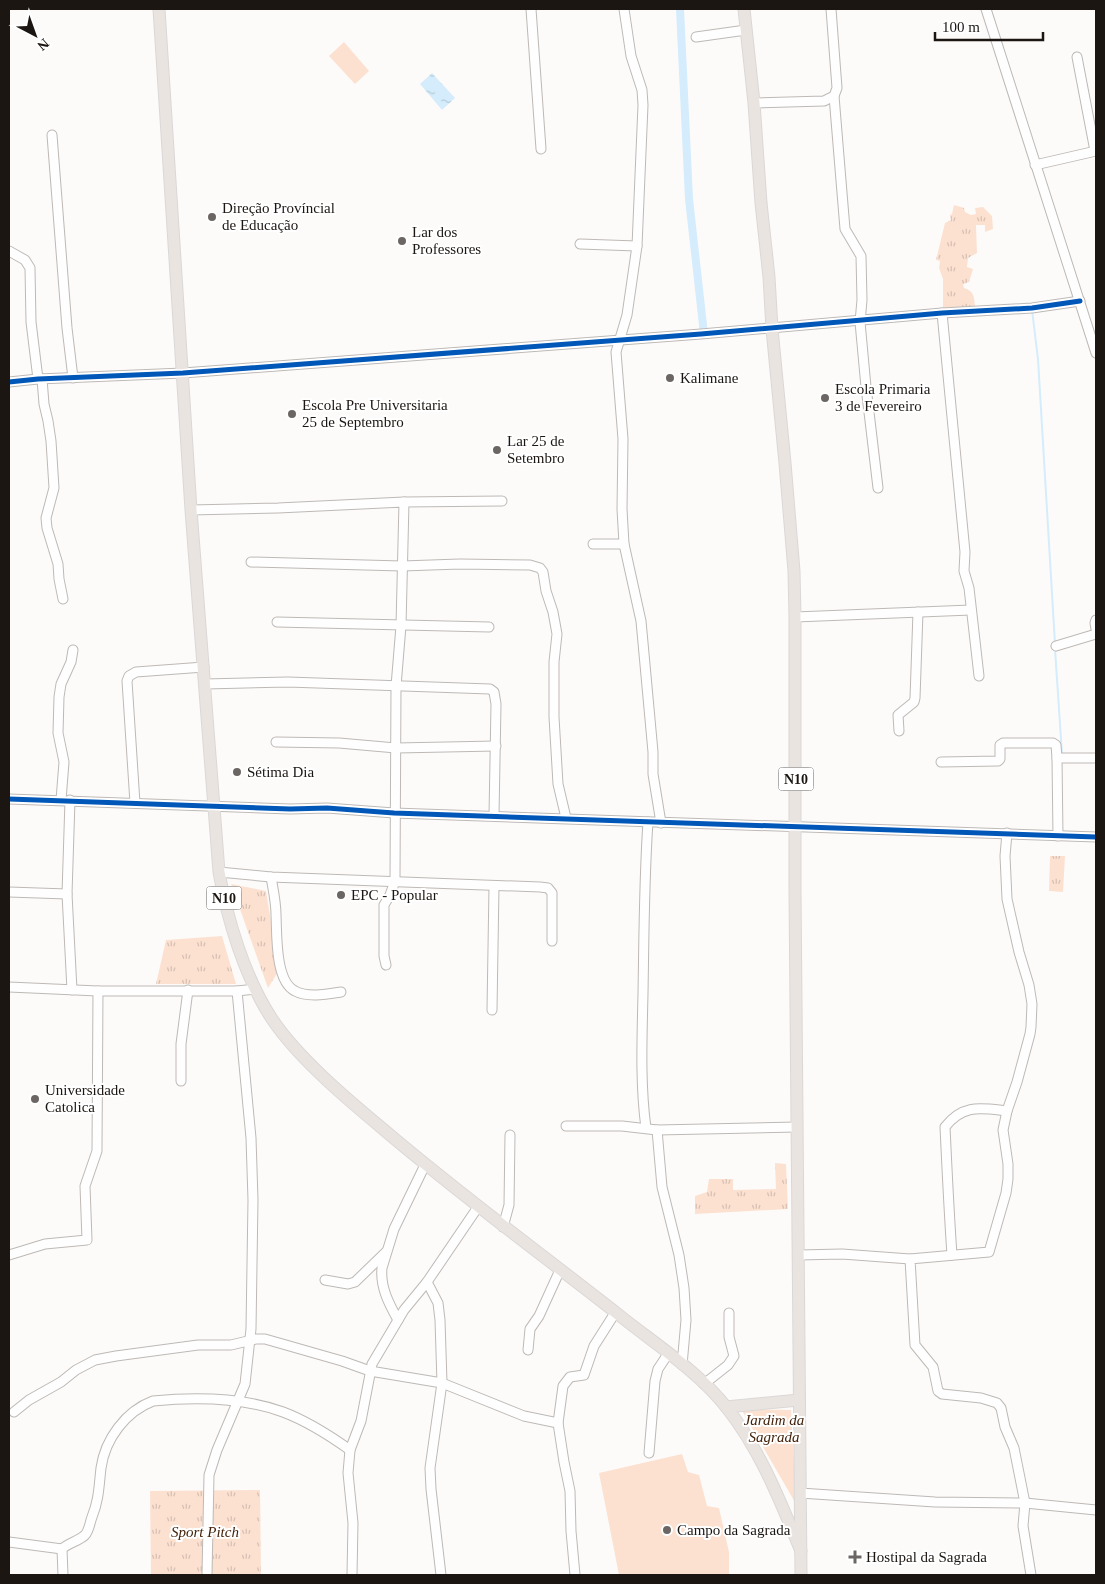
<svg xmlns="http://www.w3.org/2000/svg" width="1105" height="1584" font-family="'Times New Roman',serif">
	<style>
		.park { fill: url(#park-tufts) }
		.garden { fill: #fce1d1 }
		.water { fill: url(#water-ripples) }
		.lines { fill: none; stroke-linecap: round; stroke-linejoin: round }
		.stream { stroke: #d4ecfc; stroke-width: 2 }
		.canal { stroke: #d4ecfc; stroke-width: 8 }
		.minor-casing { stroke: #bdb9b6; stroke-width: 11 }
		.major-casing { stroke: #dad8d7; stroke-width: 13 }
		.minor { stroke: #fffefe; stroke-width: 9 }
		.major { stroke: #eae4e0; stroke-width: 11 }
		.cycleway-casing { stroke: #fff; stroke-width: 8 }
		.cycleway { stroke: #0057b8; stroke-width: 5 }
		.poi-dot { fill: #6b6663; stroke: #fff; stroke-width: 2 }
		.labels { text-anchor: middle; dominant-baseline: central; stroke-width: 4; stroke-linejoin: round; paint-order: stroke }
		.shield { fill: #fff; stroke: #605c59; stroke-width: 1 }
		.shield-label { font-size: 14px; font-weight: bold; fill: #1c1612 }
		.poi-label { font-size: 15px; fill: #1c1612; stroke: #fff; text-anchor: start }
		.park-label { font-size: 15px; font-style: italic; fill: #43220b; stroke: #fff }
	</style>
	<defs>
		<pattern id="park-tufts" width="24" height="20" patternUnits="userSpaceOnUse" patternTransform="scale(1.25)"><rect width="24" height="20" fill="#fce1d1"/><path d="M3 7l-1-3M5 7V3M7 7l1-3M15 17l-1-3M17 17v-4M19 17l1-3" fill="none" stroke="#d7c0b2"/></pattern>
		<pattern id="water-ripples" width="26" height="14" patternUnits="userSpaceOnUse" patternTransform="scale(1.25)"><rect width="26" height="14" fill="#d4ecfc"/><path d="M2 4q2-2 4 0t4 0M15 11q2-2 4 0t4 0" fill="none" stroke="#b5cad7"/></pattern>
	</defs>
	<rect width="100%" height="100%" fill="#fdfbf9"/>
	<!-- park -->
	<g class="park">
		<path d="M 954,205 L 964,208 L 965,212 L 971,215 L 976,214 L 975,208 L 983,207 L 992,216 L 993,229 L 985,232 L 985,225 L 976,225 L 977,253 L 968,258 L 967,267 L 973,269 L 969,282 L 963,284 L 964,288 C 974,291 974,296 975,306 L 943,310 L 943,279 L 939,268 L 940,261 L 936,260 L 945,223 L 951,220 L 950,215 L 952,214 Z"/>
		<path d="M 1050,856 L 1065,856 L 1063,892 L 1049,891 Z"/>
		<path d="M 231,884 L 266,891 L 279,970 L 268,988 Z"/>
		<path d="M 222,936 L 236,984 L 156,984 L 166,940 Z"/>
		<path d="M 775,1163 L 786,1164 L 788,1209 L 695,1214 L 695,1196 L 707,1192 L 709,1179 L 733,1179 L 733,1190 L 776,1189 Z"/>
		<path d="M 260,1490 L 261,1575 L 151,1575 L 150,1491 Z"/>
	</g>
	<!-- garden -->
	<g class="garden">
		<path d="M 344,42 L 369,71 L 355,84 L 329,56 Z"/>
		<path d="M 741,1409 L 791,1410 L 796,1504 Z"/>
		<path d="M 682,1454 L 688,1472 L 699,1475 L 707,1506 L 719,1508 L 729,1552 L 729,1575 L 619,1575 L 599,1473 Z"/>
	</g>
	<!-- water -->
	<path class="water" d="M 432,73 L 455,98 L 442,110 L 420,84 Z"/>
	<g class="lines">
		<!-- stream -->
		<g class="stream">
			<path d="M 1032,310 L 1038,359 L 1055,644"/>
			<path d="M 1055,649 L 1062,754"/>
		</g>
		<!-- canal -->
		<path class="canal" d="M 680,9 L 689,199 L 704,334"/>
		<!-- minor casing -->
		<g class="minor-casing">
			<g id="minor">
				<path d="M 531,9 L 541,149"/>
				<path d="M 624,9 L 631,56 L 642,90 L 643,105 L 637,246 L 627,315 L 616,352 L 623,439 L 622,509 L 624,544 L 641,621 L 653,752 L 653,774 L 661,823"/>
				<path d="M 986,9 L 1096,353"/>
				<path d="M 696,37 L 746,30"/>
				<path d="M 1077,57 L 1095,151"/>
				<path d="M 834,96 L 845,229 L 861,256 L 862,300 L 860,322 L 866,387 L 878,488"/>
				<path d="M 754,103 L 824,101 L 834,96 L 837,88 L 831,9"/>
				<path d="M 52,135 L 67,328 L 73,378"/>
				<path d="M 1035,165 L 1096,151"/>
				<path d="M 580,244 L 637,246"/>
				<path d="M 9,251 L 25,260 L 30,268 L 31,322 L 38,379"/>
				<path d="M 942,313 L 965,552 L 964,571 L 969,588 L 979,676"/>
				<path d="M 42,379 L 44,404 L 48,421 L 51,441 L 54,488 L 46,518 L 47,528 L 58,564 L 59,579 L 63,599"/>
				<path d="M 9,382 L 38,379 L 183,373 L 701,334 L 942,313 L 1032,308 L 1080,301"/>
				<path d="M 404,502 L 502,501"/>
				<path d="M 191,510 L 278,508 L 404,502 L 401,626 L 396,686 L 395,881 L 390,895 L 384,905 L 384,956 L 386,965"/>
				<path d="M 593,544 L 624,544"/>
				<path d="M 251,562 L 402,566 L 460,564 L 530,565 L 540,568 L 543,572 L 546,591 L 553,612 L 557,634 L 554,662 L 554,717 L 558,784 L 566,818"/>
				<path d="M 795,617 L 971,610"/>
				<path d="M 1096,620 L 1095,623 L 1096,629"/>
				<path d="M 277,622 L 489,627"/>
				<path d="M 1056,646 L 1096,634"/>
				<path d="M 205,684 L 288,682 L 490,689 L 494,692 L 496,704 L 494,816"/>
				<path d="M 899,731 L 898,715 L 914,702 L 915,698 L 918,612"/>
				<path d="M 276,742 L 339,743 L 396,748 L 496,746"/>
				<path d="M 1057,758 L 1058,836"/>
				<path d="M 941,762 L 998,761 L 1000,759 L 1000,745 L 1003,743 L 1053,743 L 1056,745 L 1057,758 L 1096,758"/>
				<path d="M 9,799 L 290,809 L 327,808 L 394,813 L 1096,837"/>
				<path d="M 61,800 L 64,762 L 58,733 L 59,697 L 61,684 L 71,662 L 73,650"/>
				<path d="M 70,800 L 67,894 L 72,990"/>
				<path d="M 135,803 L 127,681 L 129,676 L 136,672 L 204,667"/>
				<path d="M 1007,833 L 1005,856 L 1007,899 L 1019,952 L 1029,985 L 1032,1004 L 1031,1027 L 1030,1034 L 1017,1082 L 1007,1111 L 1003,1130 L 1008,1164 L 1008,1179 L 1006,1193 L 989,1252 L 910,1259 L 915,1345 L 933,1367 L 938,1391 L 942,1394 L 981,1398 L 997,1403 L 1001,1408 L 1005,1427 L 1014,1448 L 1025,1503 L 1023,1526 L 1031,1575"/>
				<path d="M 219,872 L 271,877 L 540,887 L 548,888 L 552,893 L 552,941"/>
				<path d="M 271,877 C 273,889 276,902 276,915 C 277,935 275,981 295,991 C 308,998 328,994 341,992"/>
				<path d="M 9,892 L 67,894"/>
				<path d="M 9,987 L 98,991 L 237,991 L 256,989"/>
				<path d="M 492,1010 L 494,886"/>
				<path d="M 181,1081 L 181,1044 L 188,990"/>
				<path d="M 566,1126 L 622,1126 L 657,1130 L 797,1127"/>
				<path d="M 646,1128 C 640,1084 642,1038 643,994 C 644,937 644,879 648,822"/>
				<path d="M 657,1130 L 662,1187 L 679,1255 L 684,1288 L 686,1320 L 682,1365"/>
				<path d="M 503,1227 L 509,1205 L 510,1135"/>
				<path d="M 9,1255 L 45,1244 L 87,1240 L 85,1186 L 97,1151 L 98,991"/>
				<path d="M 799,1255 L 842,1254 L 910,1259"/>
				<path d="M 952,1255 C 949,1212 947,1170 945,1127 C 963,1104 980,1108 1007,1111"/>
				<path d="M 325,1280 L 348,1284 L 355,1282 L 386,1252"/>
				<path d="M 427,1282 L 438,1303 L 440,1320 L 442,1383 L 430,1468 L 431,1489 L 441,1575"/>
				<path d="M 398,1320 C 389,1304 380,1287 382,1268 L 394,1229 L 425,1165"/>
				<path d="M 528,1350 L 530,1329 L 539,1316 L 560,1270"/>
				<path d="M 704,1384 L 728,1365 L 734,1356 L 729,1337 L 729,1313"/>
				<path d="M 14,1412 L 29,1400 L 61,1382 L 76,1370 L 95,1360 L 116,1356 L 198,1345 L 231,1345 L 256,1339 L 265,1339 L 342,1361 L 370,1371 L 442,1383 L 524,1416 L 558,1423"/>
				<path d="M 649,1453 L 655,1381 L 658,1369 L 668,1354"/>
				<path d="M 800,1493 L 935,1502 L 1025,1503 L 1096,1510"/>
				<path d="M 9,1542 L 62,1549"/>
				<path d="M 63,1575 L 62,1549 C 68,1543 79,1541 85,1535 C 89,1531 90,1522 92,1517 C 99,1500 99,1485 101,1468 C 105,1439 126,1411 153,1401 C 195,1397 242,1397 283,1412 C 307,1421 329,1435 350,1450"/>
				<path d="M 207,1575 L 209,1475 L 217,1450 L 245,1384 L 251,1329 L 253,1200 L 251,1138 L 237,991"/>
				<path d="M 352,1575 L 353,1523 L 348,1473 L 350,1450 L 361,1421 L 372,1364 L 404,1310 L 427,1282 L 478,1207"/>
				<path d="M 575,1575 L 571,1531 L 570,1491 L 564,1462 L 558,1423 L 563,1386 L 570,1377 L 584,1375 L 594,1346 L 615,1313"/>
			</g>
		</g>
		<!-- major casing -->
		<g class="major-casing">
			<g id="major">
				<path d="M 159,9 L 191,510 L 219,872 C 227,919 245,978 272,1019 C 298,1058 347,1099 383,1129 C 459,1194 540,1253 619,1315 C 655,1344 698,1371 727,1408 C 761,1451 780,1501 801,1551"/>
				<path d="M 744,9 L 754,103 L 761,203 L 769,277 L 772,329 L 785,463 L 794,571 L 795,617 L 795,891 L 801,1575"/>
				<path d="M 726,1407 L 799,1400"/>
			</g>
		</g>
		<!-- minor -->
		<use href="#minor" class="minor"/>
		<!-- major -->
		<use href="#major" class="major"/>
		<!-- cycleway casing -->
		<g class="cycleway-casing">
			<g id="cycleway">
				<path d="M 9,382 L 38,379 L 183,373 L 701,334 L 942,313 L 1032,308 L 1080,301"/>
				<path d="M 9,799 L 290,809 L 327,808 L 394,813 L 1096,837"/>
			</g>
		</g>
		<!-- cycleway -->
		<use href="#cycleway" class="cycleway"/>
	</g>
	<!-- markers -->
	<g class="poi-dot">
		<circle cx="212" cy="217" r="5"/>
		<circle cx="402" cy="241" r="5"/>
		<circle cx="670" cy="378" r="5"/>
		<circle cx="825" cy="398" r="5"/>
		<circle cx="292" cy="414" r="5"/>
		<circle cx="497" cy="450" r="5"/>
		<circle cx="237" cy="772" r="5"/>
		<circle cx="341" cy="895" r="5"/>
		<circle cx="35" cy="1099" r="5"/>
		<circle cx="667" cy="1530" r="5"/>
		<path d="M852.5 1549.5h5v5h5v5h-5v5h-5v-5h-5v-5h5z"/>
	</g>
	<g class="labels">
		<!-- shield labels -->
		<g class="shield">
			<rect x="778.5" y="767.5" width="35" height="23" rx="4"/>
			<rect x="206.5" y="886.5" width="35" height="23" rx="4"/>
		</g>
		<g class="shield-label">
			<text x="796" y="779">N10</text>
			<text x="224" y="898">N10</text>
		</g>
		<!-- poi labels -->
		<g class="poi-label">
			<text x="222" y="208">Direção Províncial<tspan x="222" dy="17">de Educação</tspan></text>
			<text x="412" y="232">Lar dos<tspan x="412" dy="17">Professores</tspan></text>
			<text x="680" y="378">Kalimane</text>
			<text x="835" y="389">Escola Primaria<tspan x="835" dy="17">3 de Fevereiro</tspan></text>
			<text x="302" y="405">Escola Pre Universitaria<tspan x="302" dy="17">25 de Septembro</tspan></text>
			<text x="507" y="441">Lar 25 de<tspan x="507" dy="17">Setembro</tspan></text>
			<text x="247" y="772">Sétima Dia</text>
			<text x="351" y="895">EPC - Popular</text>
			<text x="45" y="1090">Universidade<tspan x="45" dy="17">Catolica</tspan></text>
			<text x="677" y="1530">Campo da Sagrada</text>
			<text x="866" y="1557">Hostipal da Sagrada</text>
		</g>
		<!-- park labels -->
		<g class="park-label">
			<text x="774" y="1420">Jardim da<tspan x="774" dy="17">Sagrada</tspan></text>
			<text x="205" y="1532">Sport Pitch</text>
		</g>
	</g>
	<!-- border -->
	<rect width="1105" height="1584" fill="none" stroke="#1c1612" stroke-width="20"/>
	<!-- north arrow -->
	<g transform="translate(35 35) rotate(139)" stroke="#ffffff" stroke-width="4" paint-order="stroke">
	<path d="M0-4L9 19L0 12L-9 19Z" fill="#1c1612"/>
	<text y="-8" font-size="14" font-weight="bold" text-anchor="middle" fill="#1c1612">N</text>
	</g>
	<!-- scale -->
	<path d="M935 32v8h108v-8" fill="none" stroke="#1c1612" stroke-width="2.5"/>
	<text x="942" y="32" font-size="15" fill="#1c1612" stroke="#ffffff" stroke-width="4" paint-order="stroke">100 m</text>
</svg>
